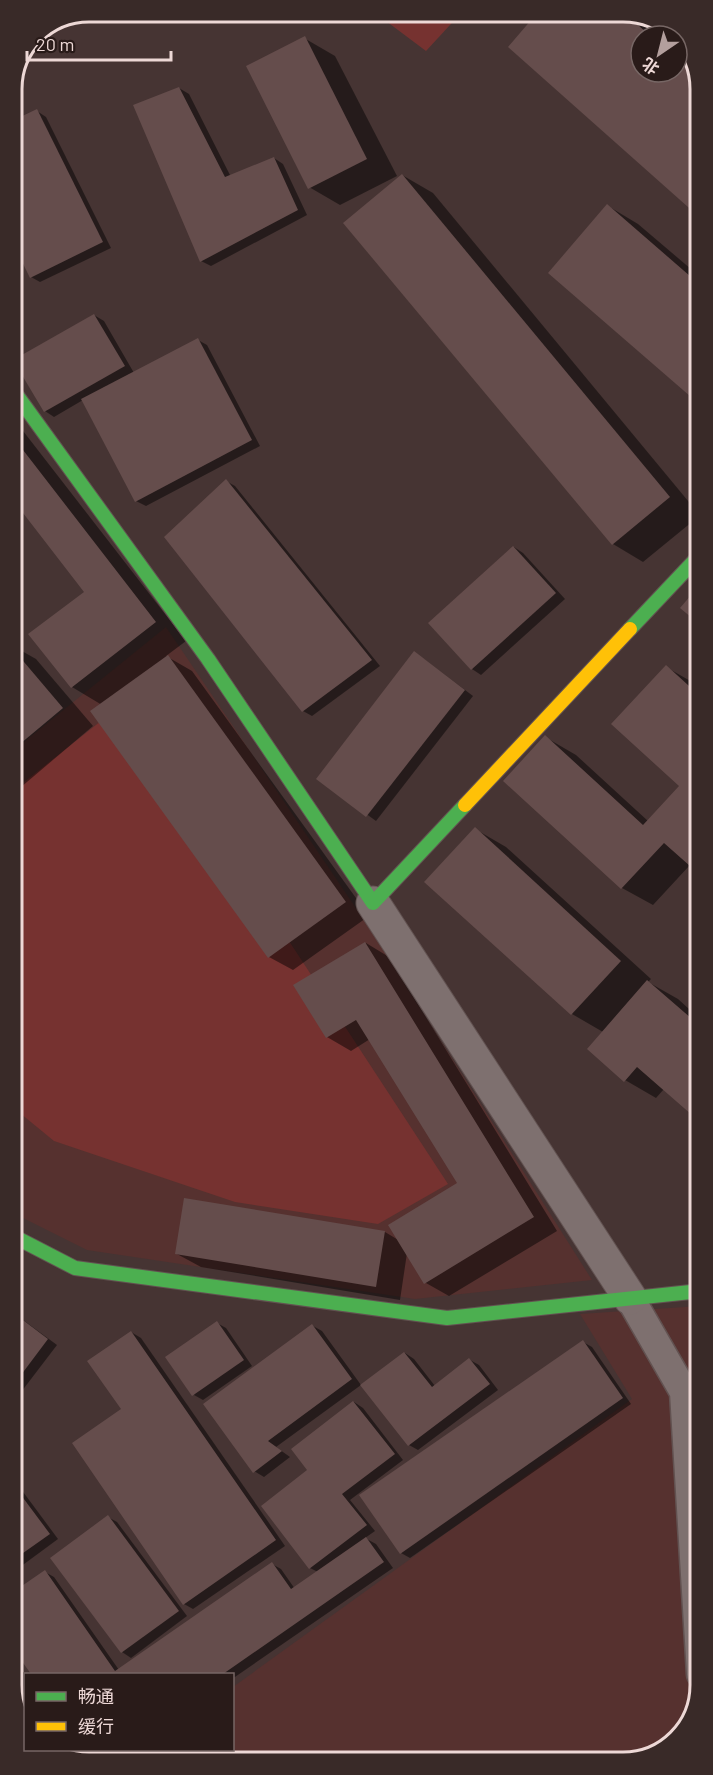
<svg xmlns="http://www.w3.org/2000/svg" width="713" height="1775" font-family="Barlow,'Noto Sans SC',sans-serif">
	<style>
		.built { fill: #56312f }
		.green { fill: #763230 }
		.shadow { fill: #0007 }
		.building { fill: #654d4c }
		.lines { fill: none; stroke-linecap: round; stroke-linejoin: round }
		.lane-casing { stroke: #625251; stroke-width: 31 }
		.street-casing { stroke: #625251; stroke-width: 35 }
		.fast-casing { stroke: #625251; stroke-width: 16 }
		.slow-casing { stroke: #625251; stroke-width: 16 }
		.lane { stroke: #7e706f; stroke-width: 28 }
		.street { stroke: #7e706f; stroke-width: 33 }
		.fast { stroke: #4caf50; stroke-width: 14 }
		.slow { stroke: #ffc107; stroke-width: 14 }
		.rim { fill: none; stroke: #edd8d6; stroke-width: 3 }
	</style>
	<rect width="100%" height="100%" fill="#463433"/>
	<!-- built -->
	<g class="built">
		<path d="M 166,627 L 366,923 L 592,1280 L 415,1299 L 87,1250 L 15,1214 L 14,750 Z"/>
		<path d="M 700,1306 L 701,1686 L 685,1732 L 648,1759 L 128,1763 L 146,1750 L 232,1750 L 233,1687 L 632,1399 L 580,1314 Z"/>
	</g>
	<!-- green -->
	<g class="green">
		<path d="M 374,12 L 462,12 L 426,51 Z"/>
		<path d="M 130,698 L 448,1184 L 378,1224 L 235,1202 L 54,1141 L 15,1109 L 14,790 Z"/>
	</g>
	<!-- shadow -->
	<g class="shadow">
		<path d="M 540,12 L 629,12 L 659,36 L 641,36 L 641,72 L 677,72 L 677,52 L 697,69 L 697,213 L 510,47 Z"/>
		<path d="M 304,38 L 335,56 L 397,176 L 340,205 L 309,187 Z"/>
		<path d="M 179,88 L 189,94 L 231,177 L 274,158 L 283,164 L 307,215 L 211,266 L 201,261 Z"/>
		<path d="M 37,111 L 46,117 L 111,248 L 40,282 L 31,277 L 13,239 L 12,123 Z"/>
		<path d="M 402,175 L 433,193 L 698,513 L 698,517 L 643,562 L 613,544 Z"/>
		<path d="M 608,206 L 638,224 L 698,275 L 698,401 Z"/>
		<path d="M 13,306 L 18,314 L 13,317 Z"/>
		<path d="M 94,315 L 104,321 L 134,373 L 198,340 L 207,345 L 260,446 L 146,506 L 136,501 L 83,400 L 54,417 L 45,411 Z"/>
		<path d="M 13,418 L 186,641 L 166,656 L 192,671 L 369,916 L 293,970 L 269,957 L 102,705 L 72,687 L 86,592 L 13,497 Z"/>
		<path d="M 226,481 L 235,486 L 380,666 L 312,716 L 303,711 Z"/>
		<path d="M 514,547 L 523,553 L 565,599 L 481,675 L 472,669 Z"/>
		<path d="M 13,646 L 36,659 L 93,726 L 14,793 Z"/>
		<path d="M 424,659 L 473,696 L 376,821 L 318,779 Z"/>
		<path d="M 666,667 L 699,686 L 699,872 L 690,865 L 653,905 L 622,888 L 545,737 L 576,755 L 648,821 L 681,786 Z"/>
		<path d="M 475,829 L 506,847 L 651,979 L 648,982 L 678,999 L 699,1018 L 700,1120 L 664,1089 L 656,1098 L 625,1080 L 603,1032 L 572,1014 L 426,882 Z"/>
		<path d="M 366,943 L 389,957 L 557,1231 L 449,1296 L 426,1283 L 407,1253 L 400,1300 L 201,1267 L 177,1254 L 385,1232 L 400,1241 L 459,1184 L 370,1039 L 351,1051 L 327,1037 Z"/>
		<path d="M 15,1314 L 57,1345 L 15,1400 Z"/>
		<path d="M 217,1323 L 226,1328 L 252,1366 L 203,1400 L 194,1395 Z"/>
		<path d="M 313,1326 L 322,1331 L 361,1385 L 276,1447 L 290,1457 L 264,1477 L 254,1471 Z"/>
		<path d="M 131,1332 L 141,1338 L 285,1546 L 193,1609 L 184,1604 L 123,1410 Z"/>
		<path d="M 583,1342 L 592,1347 L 631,1404 L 410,1558 L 401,1553 Z"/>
		<path d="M 405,1353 L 414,1359 L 435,1386 L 470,1360 L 479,1365 L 498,1390 L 418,1450 L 409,1445 Z"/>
		<path d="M 354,1402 L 363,1408 L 403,1460 L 350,1500 L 375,1531 L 365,1538 L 376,1544 L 393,1568 L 232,1679 L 232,1674 L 33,1674 L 16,1651 L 16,1592 L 45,1572 L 54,1577 L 119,1670 L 272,1564 L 281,1569 L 295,1589 L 318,1572 L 310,1568 L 309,1471 Z"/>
		<path d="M 15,1454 L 23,1463 L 15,1469 Z"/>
		<path d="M 15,1481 L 58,1539 L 16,1570 Z"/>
		<path d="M 108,1517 L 117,1522 L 187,1616 L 131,1658 L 122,1652 Z"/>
		<path d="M 59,1750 L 87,1750 L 97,1763 L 84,1763 L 55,1752 Z"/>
		<path d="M 106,1750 L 131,1750 L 118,1758 Z"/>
	</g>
	<!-- building -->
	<g class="building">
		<path d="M 538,12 L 624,12 L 650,36 L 641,36 L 641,72 L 677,72 L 677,60 L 697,77 L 697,215 L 508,47 Z"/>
		<path d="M 305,36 L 367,159 L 308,189 L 246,66 Z"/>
		<path d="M 179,87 L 225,177 L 274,157 L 298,210 L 200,262 L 133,105 Z"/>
		<path d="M 37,109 L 103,242 L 30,278 L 13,243 L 12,121 Z"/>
		<path d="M 402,174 L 670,497 L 612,545 L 343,223 Z"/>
		<path d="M 607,204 L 698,283 L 698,403 L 548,273 Z"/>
		<path d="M 94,314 L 125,366 L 44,412 L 13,360 Z"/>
		<path d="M 198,338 L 252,440 L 135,502 L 81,399 Z"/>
		<path d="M 13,437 L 156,622 L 71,688 L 28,634 L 84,592 L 13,500 Z"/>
		<path d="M 226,479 L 372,660 L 302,712 L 164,537 Z"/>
		<path d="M 513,546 L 556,593 L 471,670 L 428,623 Z"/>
		<path d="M 698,587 L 698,623 L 680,608 Z"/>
		<path d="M 13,649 L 63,708 L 14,749 Z"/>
		<path d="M 414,651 L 465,690 L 366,817 L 316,779 Z"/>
		<path d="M 168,655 L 346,902 L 268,958 L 90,711 Z"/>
		<path d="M 666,665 L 699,695 L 699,874 L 664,843 L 621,889 L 503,781 L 545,735 L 643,825 L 679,786 L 611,724 Z"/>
		<path d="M 475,827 L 621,961 L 571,1015 L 424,882 Z"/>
		<path d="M 365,942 L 534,1217 L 424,1284 L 388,1225 L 457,1183 L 356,1020 L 326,1038 L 293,985 Z"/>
		<path d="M 647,980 L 699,1025 L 700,1122 L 637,1067 L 624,1082 L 587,1049 Z"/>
		<path d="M 184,1198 L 385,1231 L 376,1287 L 175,1254 Z"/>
		<path d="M 15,1314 L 48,1339 L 15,1383 Z"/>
		<path d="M 217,1321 L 244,1360 L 192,1396 L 165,1357 Z"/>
		<path d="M 312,1324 L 352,1379 L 268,1441 L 282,1451 L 253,1473 L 203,1404 Z"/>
		<path d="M 131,1331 L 276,1540 L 183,1605 L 72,1443 L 121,1409 L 87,1361 Z"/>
		<path d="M 583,1340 L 623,1398 L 400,1554 L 359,1495 Z"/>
		<path d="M 404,1352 L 432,1387 L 469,1358 L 490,1384 L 408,1446 L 360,1385 Z"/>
		<path d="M 353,1401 L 395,1454 L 342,1494 L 367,1525 L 309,1569 L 261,1506 L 307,1470 L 291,1449 Z"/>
		<path d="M 15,1487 L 50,1534 L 16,1558 Z"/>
		<path d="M 108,1515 L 179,1611 L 121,1653 L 50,1558 Z"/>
		<path d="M 366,1537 L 384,1562 L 223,1674 L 31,1674 L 16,1653 L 16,1590 L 45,1570 L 115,1671 L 272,1562 L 291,1589 Z"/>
		<path d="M 56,1750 L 83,1750 L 92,1763 L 84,1763 L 54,1751 Z"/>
	</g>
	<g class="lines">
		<!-- lane casing -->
		<g class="lane-casing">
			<path id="lane" d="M 630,1298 L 684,1392 L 701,1674"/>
		</g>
		<!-- street casing -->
		<g class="street-casing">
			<path id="street" d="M 373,903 L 630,1298"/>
		</g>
		<!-- fast casing -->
		<g class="fast-casing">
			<g id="fast">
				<path d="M 13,390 L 208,659 L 373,903 L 465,805"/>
				<path d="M 630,629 L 698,557"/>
				<path d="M 15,1237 L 75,1268 L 447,1318 L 700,1291"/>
			</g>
		</g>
		<!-- slow casing -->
		<g class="slow-casing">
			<path id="slow" d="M 465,805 L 630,629"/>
		</g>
		<!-- lane -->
		<use href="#lane" class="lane"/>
		<!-- street -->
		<use href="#street" class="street"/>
		<!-- fast -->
		<use href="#fast" class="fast"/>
		<!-- slow -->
		<use href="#slow" class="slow"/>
	</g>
	<!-- crop -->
	<path d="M0 0H713V1775H0ZM89 22H623A67 67 0 0 1 690 89V1685A67 67 0 0 1 623 1752H89A67 67 0 0 1 22 1685V89A67 67 0 0 1 89 22Z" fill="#392a28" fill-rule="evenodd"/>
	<path class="rim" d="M89 22H623A67 67 0 0 1 690 89V1685A67 67 0 0 1 623 1752H89A67 67 0 0 1 22 1685V89A67 67 0 0 1 89 22Z"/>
	<!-- legend -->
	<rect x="24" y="1673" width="210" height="78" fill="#291b19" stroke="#776765" stroke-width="1.5"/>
	<rect x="36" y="1692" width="30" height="9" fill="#4caf50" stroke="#776765" stroke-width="1.5"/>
	<text x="78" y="1703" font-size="18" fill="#edd8d6">畅通</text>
	<rect x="36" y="1722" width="30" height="9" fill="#ffc107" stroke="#776765" stroke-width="1.5"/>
	<text x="78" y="1733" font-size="18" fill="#edd8d6">缓行</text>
	<!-- north arrow -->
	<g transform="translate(659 54) rotate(215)"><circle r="28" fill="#291b19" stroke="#776765" stroke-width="1.5"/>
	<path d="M0-4.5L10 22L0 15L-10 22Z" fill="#b39f9d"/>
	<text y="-9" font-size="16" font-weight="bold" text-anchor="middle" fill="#edd8d6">北</text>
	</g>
	<!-- scale -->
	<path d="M27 51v9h144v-9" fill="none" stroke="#edd8d6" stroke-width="3"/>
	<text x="36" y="51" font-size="18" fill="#edd8d6" stroke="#291b19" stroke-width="4.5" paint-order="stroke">20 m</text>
</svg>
